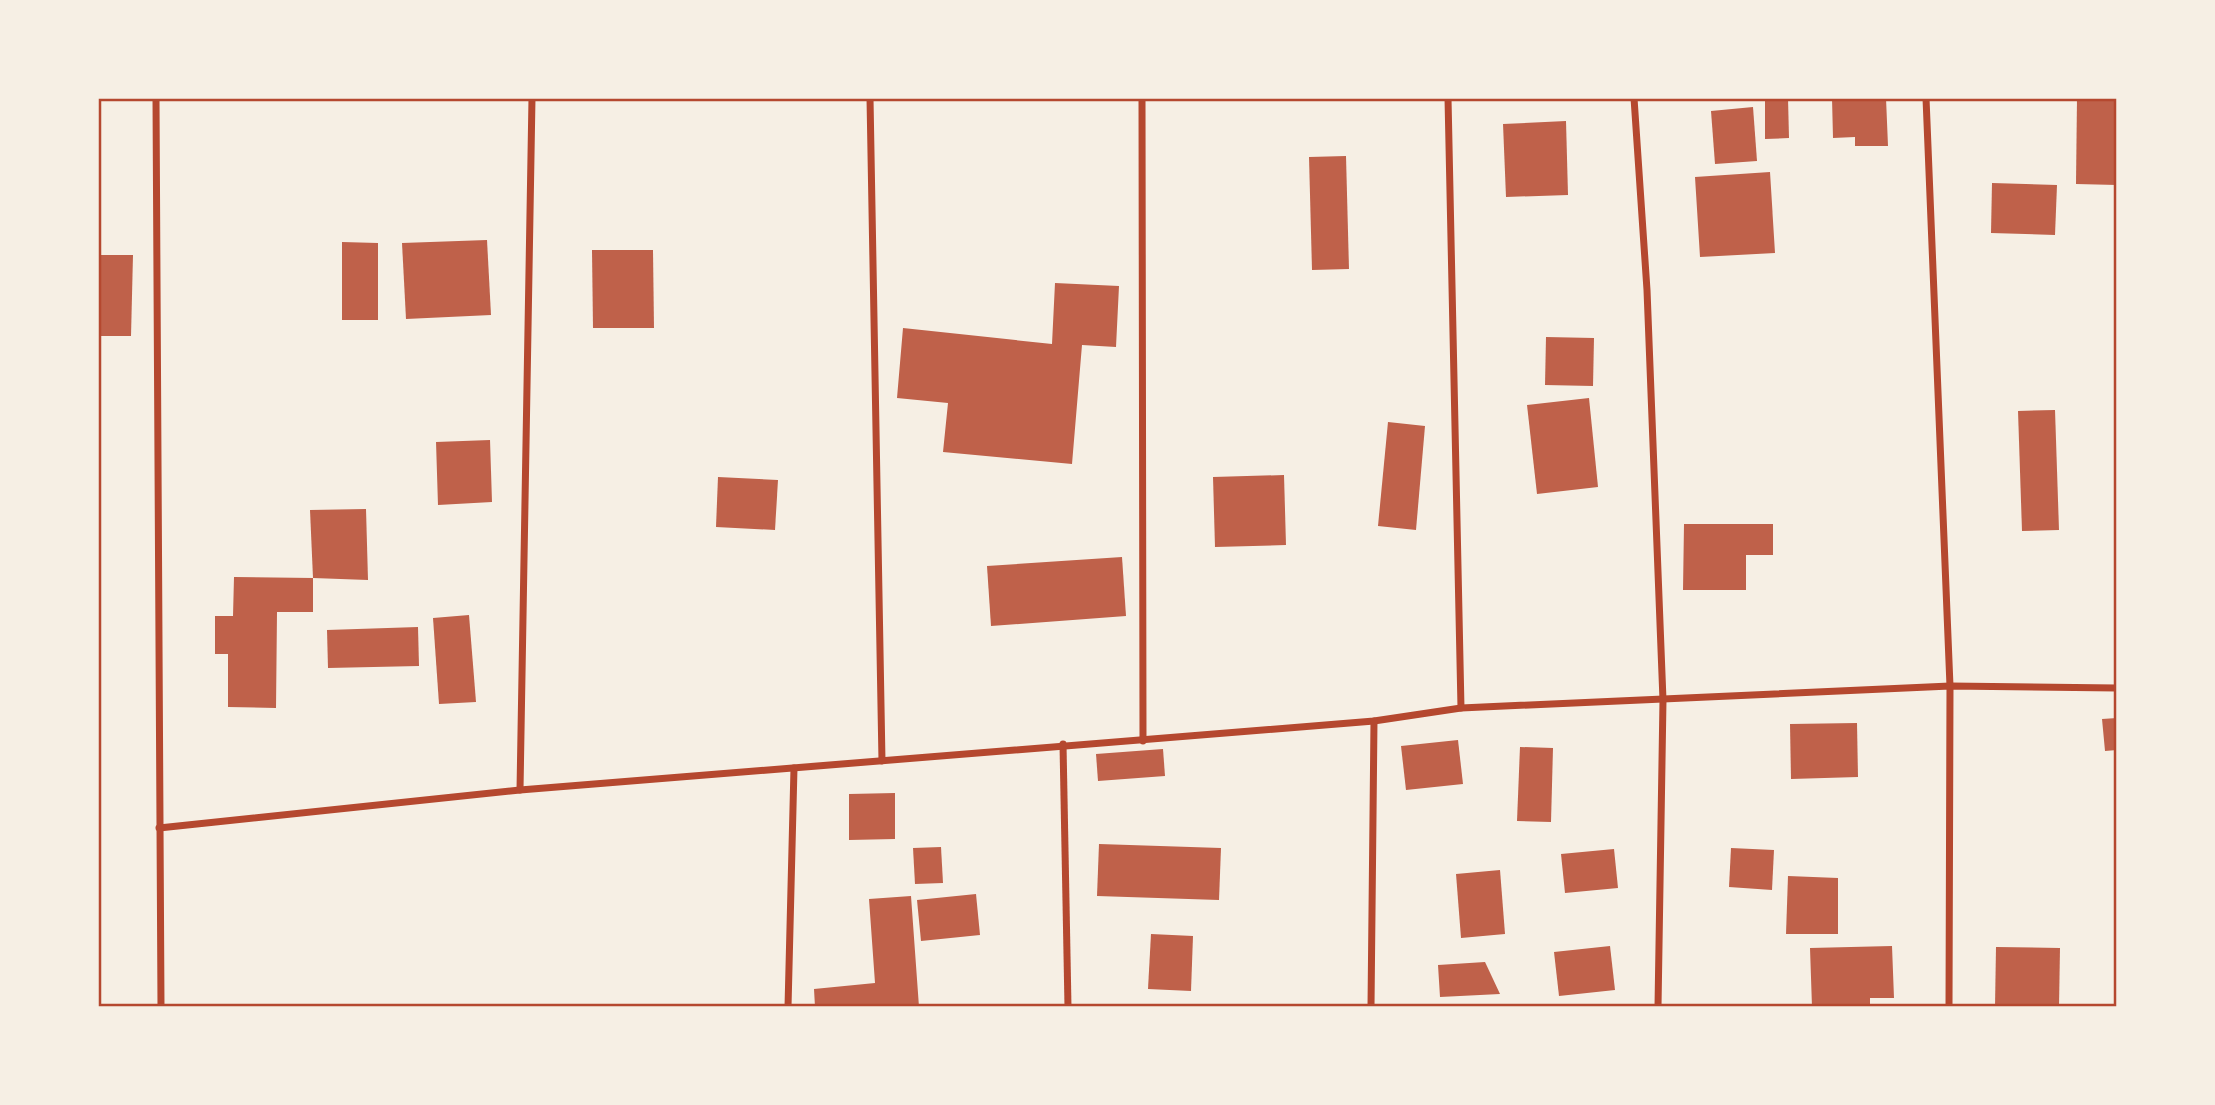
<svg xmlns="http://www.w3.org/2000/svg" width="2215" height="1105" font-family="'PT Sans',sans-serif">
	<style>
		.building { fill: #bf614a }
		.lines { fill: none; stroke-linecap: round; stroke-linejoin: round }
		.minor { stroke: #b5482f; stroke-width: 7 }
		.neatline { fill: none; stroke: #b5482f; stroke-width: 2.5 }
	</style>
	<rect width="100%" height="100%" fill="#f6efe4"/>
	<!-- building -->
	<g class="building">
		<path d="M 1765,98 L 1788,98 L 1789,138 L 1765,139 Z"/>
		<path d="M 1832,98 L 1886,98 L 1888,146 L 1855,146 L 1855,137 L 1833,138 Z"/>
		<path d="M 2077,98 L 2117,98 L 2117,185 L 2076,184 Z"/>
		<path d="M 1753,107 L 1757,161 L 1715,164 L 1711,111 Z"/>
		<path d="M 1566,121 L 1568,195 L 1506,197 L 1503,124 Z"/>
		<path d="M 1346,156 L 1349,269 L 1312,270 L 1309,157 Z"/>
		<path d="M 1770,172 L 1775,253 L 1700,257 L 1695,177 Z"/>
		<path d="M 1992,183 L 2057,185 L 2055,235 L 1991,233 Z"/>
		<path d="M 487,240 L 491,315 L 406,319 L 402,243 Z"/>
		<path d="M 342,242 L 378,243 L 378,320 L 342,320 Z"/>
		<path d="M 592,250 L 653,250 L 654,328 L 593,328 Z"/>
		<path d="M 98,255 L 133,255 L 131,336 L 98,336 Z"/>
		<path d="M 1055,283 L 1119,286 L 1116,347 L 1082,345 L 1072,464 L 943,452 L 948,403 L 897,398 L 903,328 L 1052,344 Z"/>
		<path d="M 1546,337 L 1594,338 L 1593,386 L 1545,385 Z"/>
		<path d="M 1589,398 L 1598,487 L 1537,494 L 1527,405 Z"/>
		<path d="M 2055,410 L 2059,530 L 2022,531 L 2018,411 Z"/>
		<path d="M 1388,422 L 1425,426 L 1416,530 L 1378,526 Z"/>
		<path d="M 490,440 L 492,502 L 438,505 L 436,442 Z"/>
		<path d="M 1284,475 L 1286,545 L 1215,547 L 1213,477 Z"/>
		<path d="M 718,477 L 778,480 L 775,530 L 716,527 Z"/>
		<path d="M 366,509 L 368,580 L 313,578 L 310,510 Z"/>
		<path d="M 1684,524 L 1773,524 L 1773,555 L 1746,555 L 1746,590 L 1683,590 Z"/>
		<path d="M 1122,557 L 1126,616 L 991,626 L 987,566 Z"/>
		<path d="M 234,577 L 313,578 L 313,612 L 277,612 L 276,708 L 228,707 L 228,654 L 215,654 L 215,616 L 233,616 Z"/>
		<path d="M 469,615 L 476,702 L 439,704 L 433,618 Z"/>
		<path d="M 418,627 L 419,666 L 328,668 L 327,630 Z"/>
		<path d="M 2117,718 L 2117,750 L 2105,751 L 2102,719 Z"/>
		<path d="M 1857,723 L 1858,777 L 1791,779 L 1790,724 Z"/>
		<path d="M 1458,740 L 1463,784 L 1406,790 L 1401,746 Z"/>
		<path d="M 1520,747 L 1553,748 L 1551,822 L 1517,821 Z"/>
		<path d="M 1163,749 L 1165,776 L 1098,781 L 1096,754 Z"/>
		<path d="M 895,793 L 895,839 L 849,840 L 849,794 Z"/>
		<path d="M 1099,844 L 1221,848 L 1219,900 L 1097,896 Z"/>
		<path d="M 941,847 L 943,883 L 915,884 L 913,848 Z"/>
		<path d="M 1731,848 L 1774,850 L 1772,890 L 1729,887 Z"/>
		<path d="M 1614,849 L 1618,888 L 1565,893 L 1561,854 Z"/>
		<path d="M 1500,870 L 1505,934 L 1461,938 L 1456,874 Z"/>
		<path d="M 1788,876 L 1838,878 L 1838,934 L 1786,934 Z"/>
		<path d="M 976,894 L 980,935 L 921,941 L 917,900 Z"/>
		<path d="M 911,896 L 919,1007 L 815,1007 L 814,989 L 875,983 L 869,899 Z"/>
		<path d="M 1151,934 L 1193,936 L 1191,991 L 1148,989 Z"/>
		<path d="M 1610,946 L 1615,990 L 1559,996 L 1554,952 Z"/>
		<path d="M 1892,946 L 1894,998 L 1870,998 L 1870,1007 L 1812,1007 L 1810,948 Z"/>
		<path d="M 1996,947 L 2060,948 L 2059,1007 L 1995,1007 Z"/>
		<path d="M 1485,962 L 1500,994 L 1440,997 L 1438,965 Z"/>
	</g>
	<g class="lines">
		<!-- minor -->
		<g class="minor">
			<path d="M 156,98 L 161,1007"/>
			<path d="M 870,98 L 882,761"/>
			<path d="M 1142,98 L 1143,741"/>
			<path d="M 1448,98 L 1461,708"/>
			<path d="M 1634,98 L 1647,290 L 1663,700 L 1658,1007"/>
			<path d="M 1926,98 L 1950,686 L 1949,1007"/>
			<path d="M 1063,744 L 1068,1007"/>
			<path d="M 520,790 L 532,98"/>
			<path d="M 159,828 L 520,790 L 1374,721 L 1461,708 L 1950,686 L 2117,688"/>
			<path d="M 788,1007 L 794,768"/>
			<path d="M 1371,1007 L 1374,721"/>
		</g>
	</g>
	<!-- border -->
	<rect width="2215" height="1105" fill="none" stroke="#f6efe4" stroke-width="200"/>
	<rect x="100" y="100" width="2015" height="905" class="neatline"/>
</svg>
